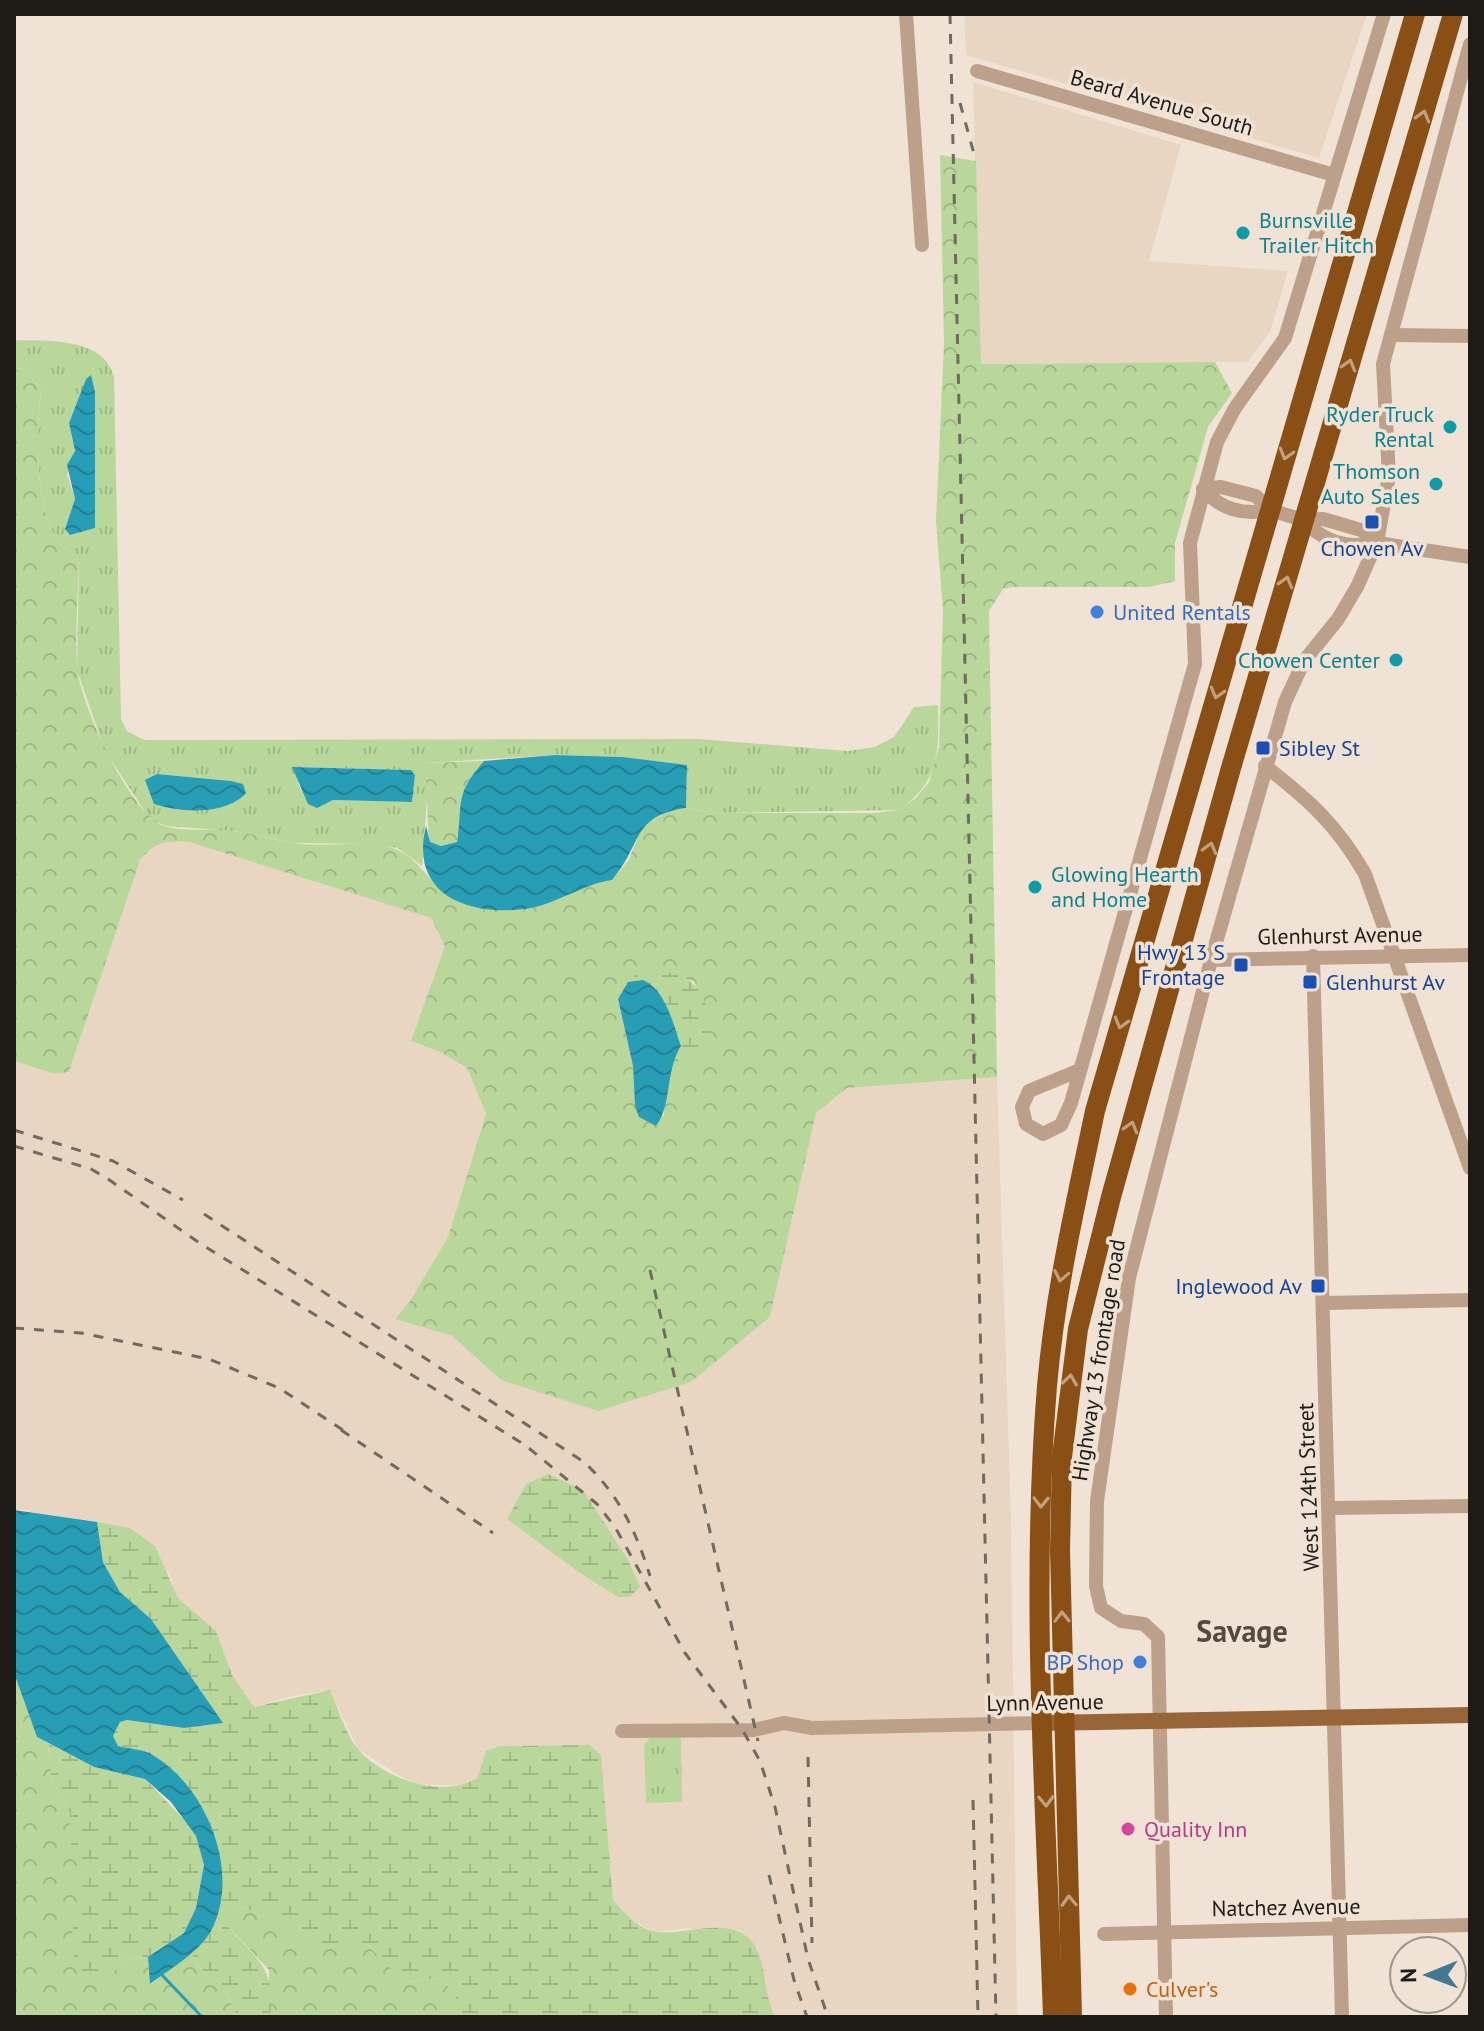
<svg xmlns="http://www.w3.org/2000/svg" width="1484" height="2031" font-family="'PT Sans',sans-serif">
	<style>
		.built { fill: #e8d6c3 }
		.grass { fill: url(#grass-tufts); fill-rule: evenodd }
		.forest { fill: url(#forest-crowns); fill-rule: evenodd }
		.wetland { fill: url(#wetland-marsh) }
		.water { fill: url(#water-waves) }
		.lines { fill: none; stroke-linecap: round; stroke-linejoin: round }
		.stream { stroke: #289eb6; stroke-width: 3 }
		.minor { stroke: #bda089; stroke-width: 14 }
		.major { stroke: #986539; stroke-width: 16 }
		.highway { stroke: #8a4f14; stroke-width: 20 }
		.rail { stroke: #716a61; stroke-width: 3; stroke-dasharray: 10 10; stroke-linecap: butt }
		.oneway { stroke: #c2a07e }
		.culture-dot { fill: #0f9aa8; stroke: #f0e3d5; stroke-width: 3 }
		.transit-dot { fill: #1a4fb4; stroke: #f0e3d5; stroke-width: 3 }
		.shop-dot { fill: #3f7fe0; stroke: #f0e3d5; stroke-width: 3 }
		.hotel-dot { fill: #d1479c; stroke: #f0e3d5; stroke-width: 3 }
		.food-dot { fill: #e8710a; stroke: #f0e3d5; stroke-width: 3 }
		.labels { text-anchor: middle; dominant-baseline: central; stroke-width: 7; stroke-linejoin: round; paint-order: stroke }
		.street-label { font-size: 22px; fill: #1f1b16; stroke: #f0e3d5 }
		.culture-label { font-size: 22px; fill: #0d838f; stroke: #f0e3d5; text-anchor: end }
		.transit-label { font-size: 22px; fill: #164399; stroke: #f0e3d5; text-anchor: start }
		.shop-label { font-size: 22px; fill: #366cbe; stroke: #f0e3d5; text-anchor: start }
		.hotel-label { font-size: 22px; fill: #b23c85; stroke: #f0e3d5; text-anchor: start }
		.food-label { font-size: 22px; fill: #c56008; stroke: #f0e3d5; text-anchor: start }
		.district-label { font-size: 30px; font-weight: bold; fill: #544a3e; stroke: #f0e3d5 }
	</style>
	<defs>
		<pattern id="grass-tufts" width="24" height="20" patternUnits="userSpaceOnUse" patternTransform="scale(2)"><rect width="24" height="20" fill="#bad79b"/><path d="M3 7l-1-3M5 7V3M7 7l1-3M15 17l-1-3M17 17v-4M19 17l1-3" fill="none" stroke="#9fb885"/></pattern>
		<pattern id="forest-crowns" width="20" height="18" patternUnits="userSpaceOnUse" patternTransform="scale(2)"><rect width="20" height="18" fill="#bad79b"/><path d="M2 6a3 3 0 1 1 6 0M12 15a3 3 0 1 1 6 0" fill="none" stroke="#9fb885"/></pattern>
		<pattern id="wetland-marsh" width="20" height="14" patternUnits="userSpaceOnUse" patternTransform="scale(2)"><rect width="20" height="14" fill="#bad79b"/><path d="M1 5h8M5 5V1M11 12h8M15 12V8" fill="none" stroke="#9fb885"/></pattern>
		<pattern id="water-waves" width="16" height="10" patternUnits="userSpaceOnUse" patternTransform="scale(2)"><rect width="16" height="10" fill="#289eb6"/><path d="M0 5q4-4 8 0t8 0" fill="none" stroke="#228093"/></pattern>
	</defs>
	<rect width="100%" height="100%" fill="#f0e3d5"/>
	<!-- built -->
	<g class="built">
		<path d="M 964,14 L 1367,14 L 1319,158 L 966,55 Z"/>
		<path d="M 973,82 L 1181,145 L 1149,261 L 1288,271 L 1270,332 L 1247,362 L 980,364 Z"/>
		<path d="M 167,840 L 189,842 L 431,918 L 445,946 L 411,1041 L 440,1052 L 467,1068 L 486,1114 L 448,1237 L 410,1301 L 395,1319 L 452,1336 L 501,1380 L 770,1317 L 816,1113 L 847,1088 L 997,1077 L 1011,1517 L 1017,2017 L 775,2017 L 768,2005 L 757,1949 L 689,1928 L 653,1932 L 628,1917 L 613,1900 L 590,1745 L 500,1746 L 483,1760 L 477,1778 L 465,1786 L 418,1784 L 400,1776 L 358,1749 L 330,1690 L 291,1696 L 254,1707 L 232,1675 L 216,1631 L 178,1598 L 168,1572 L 26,1510 L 14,1510 L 14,1061 L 55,1074 L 69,1072 L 140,860 L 150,848 Z"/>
	</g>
	<!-- grass -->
	<g class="grass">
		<path d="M 14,340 C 48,341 104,337 114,377 L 121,719 L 127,731 L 144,740 L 698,739 L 848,751 L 875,747 L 894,737 L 914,707 L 938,705 C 939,752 940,781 899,810 L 717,813 L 686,808 L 687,765 L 623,757 L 555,755 L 426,763 L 428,785 L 422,866 L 398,848 L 372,844 L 293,843 L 234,831 L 166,826 L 150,819 L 105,751 L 77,670 L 79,558 C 73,553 64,548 59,542 C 33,508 37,429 41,388 L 20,367 L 14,367 ZM 86,379 L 95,392 L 95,528 L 65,529 L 75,499 L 67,474 L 75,452 L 69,423 ZM 293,767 L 410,770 L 415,775 L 412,802 L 333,800 L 301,791 ZM 157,774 L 231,781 L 225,807 L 166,808 Z"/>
		<path d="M 651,1736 L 681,1737 L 682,1802 L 646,1803 L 644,1745 Z"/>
	</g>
	<!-- forest -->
	<g class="forest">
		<path d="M 940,155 L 976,161 L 981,364 L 1215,362 L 1232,393 L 1208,427 L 1175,543 L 1175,581 L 1149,587 L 1012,587 L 1003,589 L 989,611 L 997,1077 L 847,1088 L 816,1113 L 770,1317 L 691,1382 L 598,1411 L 501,1380 L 452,1336 L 395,1319 L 410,1301 L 448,1237 L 486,1114 L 467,1068 L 440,1052 L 411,1041 L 445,946 L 431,918 L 189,842 C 167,840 154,842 140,860 L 69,1072 L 55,1074 L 14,1061 L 14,367 L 20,367 L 41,388 C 37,429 33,508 59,542 C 64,548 73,553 79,558 C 78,594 75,631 77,667 C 80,703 130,817 167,827 C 188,832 212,828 234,831 C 254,834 273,840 293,843 C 320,847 346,843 372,844 C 425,847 424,892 466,904 C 529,923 557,887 612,880 L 628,861 L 644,824 L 669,811 L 686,808 L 717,813 L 874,813 L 899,810 L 916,798 L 929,782 L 939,747 L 943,611 L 936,522 L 944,342 ZM 659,971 L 695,982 L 700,1051 L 666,1083 L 664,1116 L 635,1106 L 633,1066 L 618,999 Z"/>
		<path d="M 484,761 C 458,791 462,807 457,842 L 441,846 L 429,842 L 425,763 Z"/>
		<path d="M 14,1673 L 37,1737 L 49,1744 L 51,1777 L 70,1813 L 72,1846 L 84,1880 L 80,1903 L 111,1973 L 128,1959 L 148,1957 L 151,1984 L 191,1952 L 198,1966 L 225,1989 L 237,2017 L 14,2017 Z"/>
		<path d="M 245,1907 C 282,1928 325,1941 367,1944 L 405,1983 L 437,1978 L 456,1992 L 456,2017 L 270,2017 L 269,1970 L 227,1925 L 226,1912 Z"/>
	</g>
	<!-- wetland -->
	<g class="wetland">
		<path d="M 640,971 C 672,970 701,975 707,1011 C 709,1022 711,1032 706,1043 C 700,1057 678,1072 666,1083 L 671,1062 L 681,1046 L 676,1032 L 635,980 L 628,982 Z"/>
		<path d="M 548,1474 L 583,1490 L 628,1560 L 640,1587 L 630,1597 L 618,1597 L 580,1573 L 507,1519 L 526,1484 Z"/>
		<path d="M 97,1522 L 130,1528 L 155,1546 L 178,1598 L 216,1631 L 232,1675 L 254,1707 L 330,1690 C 338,1708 345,1732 357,1748 C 381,1778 444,1800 477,1778 L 486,1751 L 500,1746 L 590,1745 L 601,1756 L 613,1900 C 623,1911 636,1927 652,1931 C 680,1939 738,1909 757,1950 C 767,1971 764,1996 775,2017 L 456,2017 L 456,1992 L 437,1978 L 405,1983 L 367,1944 L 312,1943 L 245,1907 L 227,1912 L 227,1925 C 256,1960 277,1967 270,2017 L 237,2017 L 225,1989 L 198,1966 L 191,1952 L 204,1939 L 215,1840 C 209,1812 180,1772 155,1756 C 145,1750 129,1749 118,1746 L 113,1736 L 120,1722 L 127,1720 L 184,1728 L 222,1723 L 151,1619 L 120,1592 L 103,1561 Z"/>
		<path d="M 49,1744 L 94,1767 L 145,1779 L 188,1824 L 196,1835 L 204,1865 L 196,1908 L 184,1933 L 148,1957 L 128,1959 L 111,1973 L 90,1981 L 75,1966 L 72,1931 L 84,1880 L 71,1846 L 70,1813 L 51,1777 Z"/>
	</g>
	<!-- water -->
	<g class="water">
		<path d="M 91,375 L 95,392 L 95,528 L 70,535 L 65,529 L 75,499 L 67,465 L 75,451 L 69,423 L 86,379 Z"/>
		<path d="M 555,755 L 623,757 L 687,765 L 686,808 C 631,816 643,844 612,880 C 582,884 556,905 525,909 C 467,916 409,894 426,826 L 430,842 L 441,846 L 457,842 C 463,802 454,795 484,761 Z"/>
		<path d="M 292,767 L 411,770 L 415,775 L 412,802 L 333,800 L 317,808 L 308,804 Z"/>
		<path d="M 157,774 L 231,781 L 243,784 L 246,793 C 227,815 180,813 154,804 L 145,780 Z"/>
		<path d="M 643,980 C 666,990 673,1024 681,1046 C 665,1071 672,1106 656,1126 L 639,1117 L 635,1106 L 633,1066 L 618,999 L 628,982 Z"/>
		<path d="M 14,1510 L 97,1522 L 103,1562 L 120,1592 L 151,1619 L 223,1723 L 184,1728 L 127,1720 L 120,1722 L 113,1736 L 118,1746 C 129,1749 143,1749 153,1755 C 206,1787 240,1869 213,1927 C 202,1951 171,1968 150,1984 L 148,1957 L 184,1933 L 196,1908 L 204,1865 L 196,1836 L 171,1802 L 145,1779 L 94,1767 L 37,1737 L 14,1673 Z"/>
	</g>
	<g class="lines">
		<!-- stream -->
		<path class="stream" d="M 162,1975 L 202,2017"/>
		<!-- minor -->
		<g class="minor">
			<path d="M 906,14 L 922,245"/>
			<path d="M 977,71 L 1334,175"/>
			<path d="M 1392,335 L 1470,336"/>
			<path d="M 1203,489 L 1221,487 L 1256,496 L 1270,510 L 1303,520 L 1323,519 L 1361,530 L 1377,542 L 1390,545 L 1470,557"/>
			<path d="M 1203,489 C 1220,509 1244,516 1270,510"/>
			<path d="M 1303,520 C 1324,542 1348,550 1377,542"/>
			<path d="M 1265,766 C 1309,800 1337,825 1365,874 L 1470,1168"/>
			<path d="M 1313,956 L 1342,2017"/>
			<path d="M 1211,960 L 1470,955"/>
			<path d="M 1080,1070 L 1029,1091 L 1022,1107 L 1026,1124 L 1043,1134 L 1061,1125 L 1071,1103 L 1195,664 L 1190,543 L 1217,442 L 1235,408 L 1285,338 L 1384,14"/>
			<path d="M 1324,1303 L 1470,1300"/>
			<path d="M 1331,1508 L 1470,1506"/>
			<path d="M 622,1731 L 754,1730 L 784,1723 L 812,1728 L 1043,1723"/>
			<path d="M 1104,1934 L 1470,1925"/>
			<path d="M 1166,2017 L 1158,1637 L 1144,1624 L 1121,1621 L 1101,1608 L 1096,1586 L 1097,1501 L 1129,1278 L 1211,960 L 1285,702 L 1304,661 L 1338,619 L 1357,587 L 1377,542 L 1389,476 L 1383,364 L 1470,44"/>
		</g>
		<!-- major -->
		<path class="major" d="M 1043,1723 L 1470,1715"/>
		<!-- highway -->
		<g class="highway">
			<path d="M 1053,2017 C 1046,1807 1030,1595 1047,1386 C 1055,1292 1076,1202 1095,1111 L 1415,14"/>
			<path d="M 1072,2017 L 1060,1550 L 1062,1457 L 1078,1329 L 1111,1197 L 1231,768 L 1453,14"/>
		</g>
		<!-- rail -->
		<g class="rail">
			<path d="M 950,14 L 996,2017"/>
			<path d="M 960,103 L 976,161"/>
			<path d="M 14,1130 L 113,1161 L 183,1200"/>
			<path d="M 14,1146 L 91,1169 L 108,1179 L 201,1244 L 525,1445 L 597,1504 L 615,1527 L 685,1653 L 742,1729 L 760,1761 L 775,1807 L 808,1959 L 828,2017"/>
			<path d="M 204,1214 L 584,1462 C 619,1495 636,1531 650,1576"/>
			<path d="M 650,1270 L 758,1741"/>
			<path d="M 14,1328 L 81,1333 L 209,1359 L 279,1388 L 349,1434"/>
			<path d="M 341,1430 L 493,1533"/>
			<path d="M 808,1757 L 812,1943"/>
			<path d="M 973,1800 L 978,2017"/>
			<path d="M 769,1875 L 794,1980 L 807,2017"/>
		</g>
	</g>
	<!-- one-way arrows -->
	<defs><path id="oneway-chevron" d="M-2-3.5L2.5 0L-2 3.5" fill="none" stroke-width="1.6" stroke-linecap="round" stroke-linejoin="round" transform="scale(2)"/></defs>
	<g class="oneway">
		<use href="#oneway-chevron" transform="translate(1423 116) rotate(-74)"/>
		<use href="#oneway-chevron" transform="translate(1349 365) rotate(-74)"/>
		<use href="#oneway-chevron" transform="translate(1286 454) rotate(106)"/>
		<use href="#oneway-chevron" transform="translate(1286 582) rotate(-74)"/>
		<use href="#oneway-chevron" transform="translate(1217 693) rotate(106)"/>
		<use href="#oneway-chevron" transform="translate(1210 848) rotate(-75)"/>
		<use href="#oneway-chevron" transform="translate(1121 1023) rotate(106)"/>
		<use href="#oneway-chevron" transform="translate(1131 1127) rotate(-74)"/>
		<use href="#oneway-chevron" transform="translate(1061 1276) rotate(101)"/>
		<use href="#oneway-chevron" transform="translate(1070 1380) rotate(-82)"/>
		<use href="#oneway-chevron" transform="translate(1041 1502) rotate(91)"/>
		<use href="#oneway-chevron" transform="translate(1062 1617) rotate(-91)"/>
		<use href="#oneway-chevron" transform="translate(1046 1801) rotate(88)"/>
		<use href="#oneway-chevron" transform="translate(1069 1901) rotate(-92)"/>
	</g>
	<!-- markers -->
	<g class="culture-dot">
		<circle cx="1243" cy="233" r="8"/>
		<circle cx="1450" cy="427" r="8"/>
		<circle cx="1436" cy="484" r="8"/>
		<circle cx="1396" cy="660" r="8"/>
		<circle cx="1035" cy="887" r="8"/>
	</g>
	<g class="transit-dot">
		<rect x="1364" y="514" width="16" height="16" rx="4"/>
		<rect x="1255" y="740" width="16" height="16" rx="4"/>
		<rect x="1233" y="957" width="16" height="16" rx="4"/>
		<rect x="1302" y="974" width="16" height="16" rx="4"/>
		<rect x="1310" y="1278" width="16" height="16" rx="4"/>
	</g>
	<g class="shop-dot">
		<circle cx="1097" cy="612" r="8"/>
		<circle cx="1140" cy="1662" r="8"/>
	</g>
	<circle class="hotel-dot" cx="1128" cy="1829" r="8"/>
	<circle class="food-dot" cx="1130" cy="1989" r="8"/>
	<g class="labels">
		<!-- street labels -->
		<g class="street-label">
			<text transform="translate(1162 102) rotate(16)">Beard Avenue South</text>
			<text transform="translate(1340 935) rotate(-1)">Glenhurst Avenue</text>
			<text transform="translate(1098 1360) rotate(-81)">Highway 13 frontage road</text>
			<text transform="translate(1308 1487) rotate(-92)">West 124th Street</text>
			<text transform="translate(1045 1702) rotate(-1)">Lynn Avenue</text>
			<text transform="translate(1286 1907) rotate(-1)">Natchez Avenue</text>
		</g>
		<!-- culture labels -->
		<g class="culture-label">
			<text x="1259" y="220" text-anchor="start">Burnsville<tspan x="1259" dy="25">Trailer Hitch</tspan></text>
			<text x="1434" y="414">Ryder Truck<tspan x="1434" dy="25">Rental</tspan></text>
			<text x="1420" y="471">Thomson<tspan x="1420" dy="25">Auto Sales</tspan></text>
			<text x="1380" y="660">Chowen Center</text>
			<text x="1051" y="874" text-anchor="start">Glowing Hearth<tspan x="1051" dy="25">and Home</tspan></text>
		</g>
		<!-- transit labels -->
		<g class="transit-label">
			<text x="1372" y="548" text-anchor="middle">Chowen Av</text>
			<text x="1279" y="748">Sibley St</text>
			<text x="1225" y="952" text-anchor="end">Hwy 13 S<tspan x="1225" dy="25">Frontage</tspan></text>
			<text x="1326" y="982">Glenhurst Av</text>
			<text x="1302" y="1286" text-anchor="end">Inglewood Av</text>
		</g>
		<!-- shop labels -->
		<g class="shop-label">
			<text x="1113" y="612">United Rentals</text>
			<text x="1124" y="1662" text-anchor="end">BP Shop</text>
		</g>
		<!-- hotel labels -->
		<g class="hotel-label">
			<text x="1144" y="1829">Quality Inn</text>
		</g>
		<!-- food labels -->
		<g class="food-label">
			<text x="1146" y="1989">Culver's</text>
		</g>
		<!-- district labels -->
		<g class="district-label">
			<text x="1242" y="1630">Savage</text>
		</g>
	</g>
	<!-- border -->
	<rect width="1484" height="2031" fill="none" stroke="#1f1b16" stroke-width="32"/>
	<!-- north arrow -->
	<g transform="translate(1428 1975) rotate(269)"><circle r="38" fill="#f0e3d5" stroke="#9c9389" stroke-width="2"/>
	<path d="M0-6L14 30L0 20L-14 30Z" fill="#3f7992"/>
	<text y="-12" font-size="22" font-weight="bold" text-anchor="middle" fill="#1f1b16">N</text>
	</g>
</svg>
